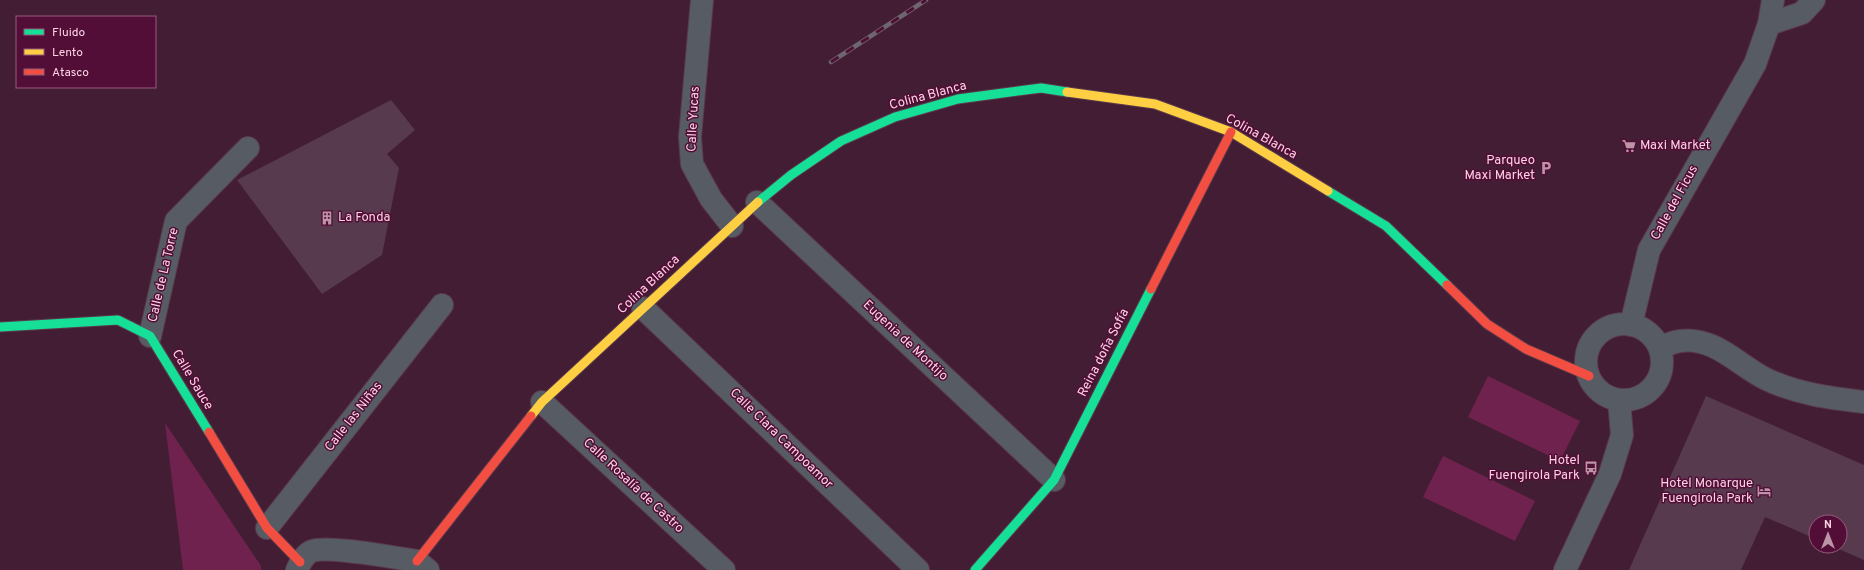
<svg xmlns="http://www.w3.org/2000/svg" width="1864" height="570" font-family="Overpass,sans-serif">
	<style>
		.green { fill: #6f224e }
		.building { fill: #583a4e }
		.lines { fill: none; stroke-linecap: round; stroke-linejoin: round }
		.street-casing { stroke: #5a3a4b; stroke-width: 24 }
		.fast-casing { stroke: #5a3a4b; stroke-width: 11 }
		.slow-casing { stroke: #5a3a4b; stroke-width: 11 }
		.jam-casing { stroke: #5a3a4b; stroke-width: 11 }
		.street { stroke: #575c64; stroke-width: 22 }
		.fast { stroke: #16e098; stroke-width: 9 }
		.slow { stroke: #ffcf43; stroke-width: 9 }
		.jam { stroke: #f24e42; stroke-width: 9 }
		.rail-casing { stroke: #6d6670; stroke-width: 4.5 }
		.rail { stroke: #520e36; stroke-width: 3; stroke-dasharray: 9; stroke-linecap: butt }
		.labels { text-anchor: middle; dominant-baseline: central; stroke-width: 3; stroke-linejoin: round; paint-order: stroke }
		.street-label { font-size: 13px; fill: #fdd2e5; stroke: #520e36 }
		.poi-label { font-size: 13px; fill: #fdd2e5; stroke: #520e36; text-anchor: end }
	</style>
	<rect width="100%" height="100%" fill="#431d33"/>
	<!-- green -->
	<g class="green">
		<path d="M 1488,376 L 1580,421 L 1560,461 L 1468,417 Z"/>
		<path d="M 165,423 L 261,566 L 261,570 L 183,570 Z"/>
		<path d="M 1443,456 L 1535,501 L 1515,541 L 1423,497 Z"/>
	</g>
	<!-- building -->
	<g class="building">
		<path d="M 391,100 L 415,130 L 387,154 L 399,168 L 382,255 L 322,294 L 237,180 Z"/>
		<path d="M 1706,396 L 1864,465 L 1864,560 L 1832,546 L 1840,546 L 1840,522 L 1816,522 L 1816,539 L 1765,517 L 1741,570 L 1629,570 Z"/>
	</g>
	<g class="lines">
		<!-- street casing -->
		<g class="street-casing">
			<g id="street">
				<path d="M 702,0 L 690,137 L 692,164 L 711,199 L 732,226"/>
				<path d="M 1769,24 L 1802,13 L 1814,0"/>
				<path d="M 757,202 L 1054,480"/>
				<path d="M 643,308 L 918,570"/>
				<circle cx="1624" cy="362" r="38"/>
				<path d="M 1631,325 L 1649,250 L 1755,64 L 1769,24 L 1773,0"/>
				<path d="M 150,336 L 176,221 L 248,148"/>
				<path d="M 1660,348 C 1666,345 1673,342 1680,341 C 1714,336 1738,365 1766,379 C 1797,394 1830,398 1864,402"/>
				<path d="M 542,402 L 724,570"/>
				<path d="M 267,528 L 442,305"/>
				<path d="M 297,570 C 300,563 305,554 312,551 C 329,545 395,558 417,561 L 428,570"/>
				<path d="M 1565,570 L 1610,474 L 1622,435 L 1619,400"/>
			</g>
		</g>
		<!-- fast casing -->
		<g class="fast-casing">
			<g id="fast">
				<path d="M 1328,191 L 1386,226 L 1447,285"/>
				<path d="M 758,202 L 791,175 L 841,141 L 895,117 L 958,99 L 1041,88 L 1067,92"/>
				<path d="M 0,327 L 118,320 L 150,336 L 209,432"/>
				<path d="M 975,570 L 1054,480 L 1151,289"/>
			</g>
		</g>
		<!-- slow casing -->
		<g class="slow-casing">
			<g id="slow">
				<path d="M 1067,92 L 1155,104 L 1231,132 L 1328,191"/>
				<path d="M 531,416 L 542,402 L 758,202"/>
			</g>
		</g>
		<!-- jam casing -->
		<g class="jam-casing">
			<g id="jam">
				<path d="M 1447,285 L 1487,324 L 1526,349 L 1589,376"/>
				<path d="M 1151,289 L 1231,132"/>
				<path d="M 209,432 L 267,528 L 300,562"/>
				<path d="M 417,561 L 531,416"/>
			</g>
		</g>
		<!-- street -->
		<use href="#street" class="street"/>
		<!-- fast -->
		<use href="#fast" class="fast"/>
		<!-- slow -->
		<use href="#slow" class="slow"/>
		<!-- jam -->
		<use href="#jam" class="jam"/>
		<!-- rail casing -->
		<g class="rail-casing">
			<path id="rail" d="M 831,62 L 926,0"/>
		</g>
		<!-- rail -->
		<use href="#rail" class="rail"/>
	</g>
	<!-- icons -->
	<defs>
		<g id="supermarket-bare" transform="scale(1.08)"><path d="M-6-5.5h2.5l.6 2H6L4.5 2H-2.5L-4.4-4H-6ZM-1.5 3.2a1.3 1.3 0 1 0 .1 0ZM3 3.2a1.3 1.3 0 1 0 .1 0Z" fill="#bc93a7" stroke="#520e36" stroke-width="2.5" paint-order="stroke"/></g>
		<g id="parking-bare" transform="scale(1.08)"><path d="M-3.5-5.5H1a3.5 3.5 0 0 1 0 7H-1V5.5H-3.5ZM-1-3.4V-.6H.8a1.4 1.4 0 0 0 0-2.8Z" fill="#bc93a7" stroke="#520e36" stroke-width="2.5" paint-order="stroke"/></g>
		<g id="building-bare" transform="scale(1.08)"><path d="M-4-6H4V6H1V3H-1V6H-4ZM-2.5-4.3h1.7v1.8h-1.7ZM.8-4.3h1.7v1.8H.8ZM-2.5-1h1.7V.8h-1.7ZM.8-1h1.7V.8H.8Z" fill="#bc93a7" stroke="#520e36" stroke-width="2.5" paint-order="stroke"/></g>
		<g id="bus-bare" transform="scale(1.08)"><path d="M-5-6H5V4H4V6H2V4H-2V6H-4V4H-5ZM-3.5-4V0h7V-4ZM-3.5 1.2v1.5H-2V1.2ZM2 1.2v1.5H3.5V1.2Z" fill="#bc93a7" stroke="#520e36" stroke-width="2.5" paint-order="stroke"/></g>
		<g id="hotel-bare" transform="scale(1.08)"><path d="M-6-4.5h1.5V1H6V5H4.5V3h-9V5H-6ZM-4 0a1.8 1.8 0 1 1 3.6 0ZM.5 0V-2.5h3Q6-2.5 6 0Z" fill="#bc93a7" stroke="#520e36" stroke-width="2.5" paint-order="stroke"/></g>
	</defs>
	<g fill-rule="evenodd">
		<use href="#supermarket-bare" x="1629" y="146"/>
		<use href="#parking-bare" x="1546" y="168"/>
		<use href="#building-bare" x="327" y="218"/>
		<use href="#bus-bare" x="1591" y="468"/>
		<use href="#hotel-bare" x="1764" y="491"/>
	</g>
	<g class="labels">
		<!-- street labels -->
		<g class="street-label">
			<text transform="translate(928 96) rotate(-15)">Colina Blanca</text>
			<text transform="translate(694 119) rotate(-87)">Calle Yucas</text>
			<text transform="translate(1261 137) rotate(29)">Colina Blanca</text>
			<text transform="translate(1675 203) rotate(-61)">Calle del Ficus</text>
			<text transform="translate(164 275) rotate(-77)">Calle de La Torre</text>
			<text transform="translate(649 285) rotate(-43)">Colina Blanca</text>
			<text transform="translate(905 341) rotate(43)">Eugenia de Montijo</text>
			<text transform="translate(1104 353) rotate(-63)">Reina doña Sofía</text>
			<text transform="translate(192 380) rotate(59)">Calle Sauce</text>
			<text transform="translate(354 417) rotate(-52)">Calle las Niñas</text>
			<text transform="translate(781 439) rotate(44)">Calle Clara Campoamor</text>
			<text transform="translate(633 486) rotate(43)">Calle Rosalía de Castro</text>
		</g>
		<!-- poi labels -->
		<g class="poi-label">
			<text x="1640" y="146" text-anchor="start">Maxi Market</text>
			<text x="1535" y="161">Parqueo<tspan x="1535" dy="15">Maxi Market</tspan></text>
			<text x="338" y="218" text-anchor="start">La Fonda</text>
			<text x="1580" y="461">Hotel<tspan x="1580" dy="15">Fuengirola Park</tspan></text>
			<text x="1753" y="484">Hotel Monarque<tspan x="1753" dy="15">Fuengirola Park</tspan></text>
		</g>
	</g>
	<!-- legend -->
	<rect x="16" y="16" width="140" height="72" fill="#520e36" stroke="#965c7c"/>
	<rect x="24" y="29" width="20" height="6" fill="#16e098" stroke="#965c7c"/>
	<text x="52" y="36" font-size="12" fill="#fdd2e5">Fluido</text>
	<rect x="24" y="49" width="20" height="6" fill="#ffcf43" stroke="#965c7c"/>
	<text x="52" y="56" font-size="12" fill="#fdd2e5">Lento</text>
	<rect x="24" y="69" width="20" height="6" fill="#f24e42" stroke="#965c7c"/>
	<text x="52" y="76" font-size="12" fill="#fdd2e5">Atasco</text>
	<!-- north arrow -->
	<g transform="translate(1828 534)"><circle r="19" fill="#520e36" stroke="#965c7c"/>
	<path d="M0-3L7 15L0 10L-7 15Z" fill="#bc93a7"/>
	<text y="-6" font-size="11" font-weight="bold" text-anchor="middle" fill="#fdd2e5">N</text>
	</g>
</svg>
